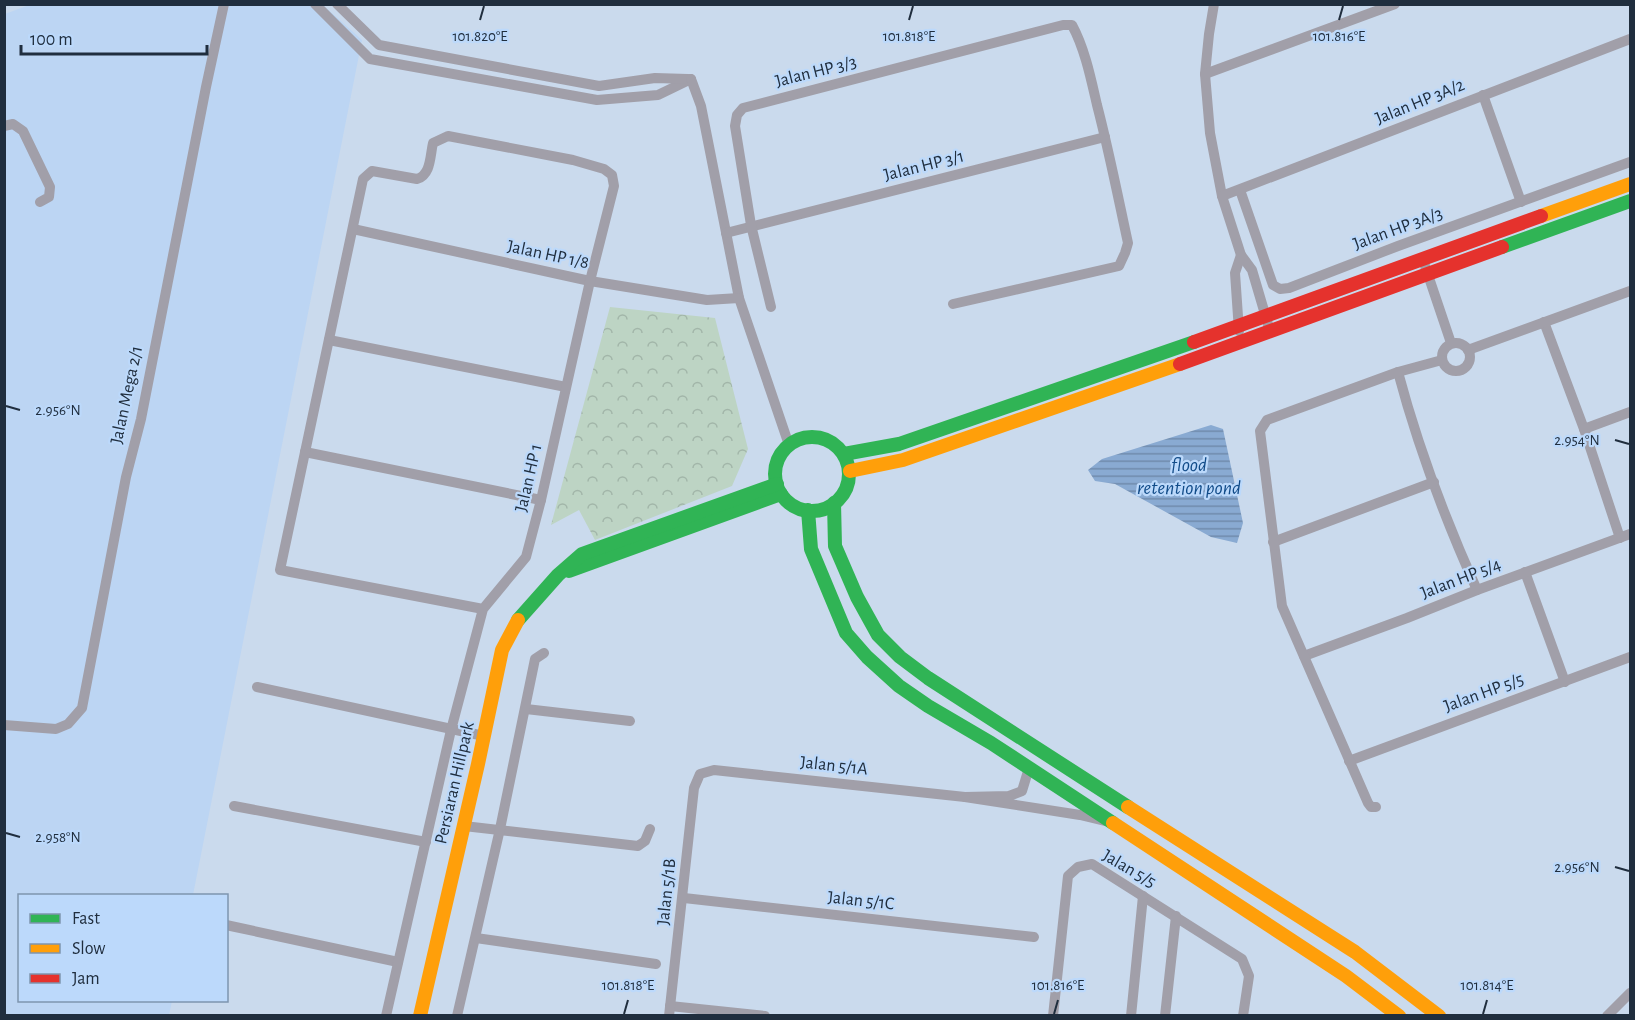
<svg xmlns="http://www.w3.org/2000/svg" width="1635" height="1020" font-family="'Alegreya Sans',sans-serif">
	<style>
		.built { fill: #bcd5f3 }
		.park { fill: url(#park-crowns) }
		.water { fill: url(#water-rules) }
		.lines { fill: none; stroke-linecap: round; stroke-linejoin: round }
		.street { stroke: #a19fa9; stroke-width: 10 }
		.fast { stroke: #30b455; stroke-width: 14 }
		.slow { stroke: #ff9f0a; stroke-width: 14 }
		.jam { stroke: #e5322d; stroke-width: 14 }
		.ticks { fill: none; stroke: #202e3e; stroke-width: 2 }
		.labels { text-anchor: middle; dominant-baseline: central; stroke-width: 4.5; stroke-linejoin: round; paint-order: stroke }
		.street-label { font-size: 18px; fill: #202e3e; stroke: #bcd9fb }
		.water-label { font-size: 20px; font-style: italic; fill: #114b88; stroke: #bcd9fb }
		.ticks-label { font-size: 15px; text-anchor: middle; fill: #202e3e; stroke: #bcd9fb; stroke-width: 4.5; stroke-linejoin: round; paint-order: stroke }
	</style>
	<defs>
		<pattern id="park-crowns" width="20" height="18" patternUnits="userSpaceOnUse" patternTransform="scale(1.5)"><rect width="20" height="18" fill="#bdd4c4"/><path d="M2 6a3 3 0 1 1 6 0M12 15a3 3 0 1 1 6 0" fill="none" stroke="#a2b6a9"/></pattern>
		<pattern id="water-rules" width="6" height="5" patternUnits="userSpaceOnUse" patternTransform="scale(1.5)"><rect width="6" height="5" fill="#89aad2"/><path d="M0 2.5h6" fill="none" stroke="#708bac"/></pattern>
	</defs>
	<rect width="100%" height="100%" fill="#cadaed"/>
	<!-- built -->
	<path class="built" d="M 32,4 L 323,5 L 362,40 L 193,895 L 20,896 L 20,1000 L 172,1001 L 169,1015 L 5,1016 L 5,14 Z"/>
	<!-- park -->
	<path class="park" d="M 610,307 L 715,318 L 748,449 L 732,486 L 595,540 L 579,510 L 551,525 Z"/>
	<!-- water -->
	<path class="water" d="M 1211,425 L 1223,429 L 1243,523 L 1237,543 L 1211,537 L 1115,484 L 1095,481 L 1088,470 L 1102,459 Z"/>
	<g class="lines">
		<!-- street -->
		<g class="street">
			<path d="M 315,4 L 370,59 L 597,100 L 658,95 L 691,79"/>
			<path d="M 337,4 L 379,45 L 599,86 L 655,78 L 688,79"/>
			<path d="M 1214,4 L 1209,34 L 1205,74 L 1210,133 L 1222,196 L 1241,255 L 1252,270 L 1270,331"/>
			<path d="M 1205,74 L 1395,4"/>
			<path d="M 691,79 L 701,106 L 739,298 L 789,445"/>
			<path d="M 1483,95 L 1521,202"/>
			<path d="M 4,126 L 13,124 L 23,131 L 50,187 L 49,197 L 40,202"/>
			<path d="M 1240,190 L 1273,285 L 1280,289 L 1289,288 L 1398,246 L 1630,162"/>
			<path d="M 1222,196 L 1630,39"/>
			<path d="M 353,229 L 590,281 L 707,300 L 739,298"/>
			<path d="M 726,233 L 1105,137"/>
			<path d="M 1423,260 L 1451,343"/>
			<path d="M 771,307 L 751,225 L 735,126 L 737,115 L 743,108 L 1063,25 L 1072,25 C 1085,49 1091,79 1097,105 C 1109,151 1118,197 1128,243 L 1125,253 L 1119,266 L 953,304"/>
			<path d="M 1544,322 L 1584,429 L 1620,538"/>
			<path d="M 1239,331 L 1235,273 L 1241,255"/>
			<path d="M 329,340 L 566,387"/>
			<circle cx="1456" cy="357" r="14"/>
			<path d="M 1468,350 L 1630,291"/>
			<path d="M 1398,372 C 1418,447 1445,519 1477,590"/>
			<path d="M 1584,429 L 1630,412"/>
			<path d="M 305,452 L 541,500"/>
			<path d="M 1273,542 L 1434,482"/>
			<path d="M 1525,572 L 1565,682"/>
			<path d="M 1304,656 L 1407,618 L 1477,590 L 1630,534"/>
			<path d="M 257,687 L 484,736"/>
			<path d="M 526,709 L 630,721"/>
			<path d="M 4,725 L 56,729 L 68,724 L 82,708 L 126,477 L 141,419 L 206,87 L 224,4"/>
			<path d="M 1349,761 L 1630,657"/>
			<path d="M 1029,768 L 1022,791 L 1009,796 L 965,797 L 1080,815 L 1105,821"/>
			<path d="M 234,806 L 426,842"/>
			<path d="M 1376,807 L 1371,807 L 1368,803 L 1282,606 L 1260,431 L 1267,420 L 1398,372 L 1442,360"/>
			<path d="M 464,826 L 638,846 L 645,841 L 650,829"/>
			<path d="M 684,898 L 1034,937"/>
			<path d="M 226,925 L 398,962"/>
			<path d="M 476,938 L 656,964"/>
			<path d="M 670,1006 L 765,1016"/>
			<path d="M 386,1016 L 451,730 L 483,609 L 526,557 L 541,500 L 590,281 L 614,186 L 612,175 L 604,169 L 573,160 L 448,136 L 433,143 C 430,156 431,175 417,179 L 372,171 L 363,179 L 280,570 L 483,609"/>
			<path d="M 457,1016 L 500,829 L 535,659 L 544,653"/>
			<path d="M 669,1016 L 694,788 L 700,774 L 714,770 L 965,797"/>
			<path d="M 1053,1016 L 1068,876 L 1078,867 L 1092,864 L 1242,959 L 1249,976 L 1243,1016"/>
			<path d="M 1131,1016 L 1143,896"/>
			<path d="M 1165,1016 L 1176,916"/>
			<path d="M 1607,1016 L 1630,993"/>
		</g>
		<!-- fast -->
		<g class="fast">
			<path d="M 1502,247 L 1630,201"/>
			<circle cx="812" cy="474" r="37"/>
			<path d="M 844,454 L 899,444 L 1194,342"/>
			<path d="M 834,503 L 835,546 L 857,597 L 878,635 L 900,657 L 928,678 L 1128,807"/>
			<path d="M 808,510 L 811,549 L 846,633 L 867,657 L 899,686 L 928,706 L 991,743 L 1113,823"/>
			<path d="M 569,571 L 781,494"/>
			<path d="M 518,620 L 558,575 L 582,554 L 777,484"/>
		</g>
		<!-- slow -->
		<g class="slow">
			<path d="M 1541,216 L 1630,184"/>
			<path d="M 850,471 L 903,460 L 1180,364"/>
			<path d="M 1128,807 L 1355,952 L 1439,1016"/>
			<path d="M 1113,823 L 1346,976 L 1399,1016"/>
			<path d="M 420,1016 L 478,764 L 502,650 L 518,620"/>
		</g>
		<!-- jam -->
		<g class="jam">
			<path d="M 1194,342 L 1541,216"/>
			<path d="M 1180,364 L 1502,247"/>
		</g>
	</g>
	<!-- ticks -->
	<path class="ticks" d="M 480,20 L 484,6M 909,20 L 913,6M 1339,20 L 1343,6M 6,406 L 20,410M 1615,440 L 1629,444M 6,833 L 20,837M 1615,867 L 1629,871M 624,1014 L 628,1000M 1054,1014 L 1058,1000M 1483,1014 L 1487,1000"/>
	<g class="labels">
		<!-- street labels -->
		<g class="street-label">
			<text transform="translate(816 72) rotate(-14)">Jalan HP 3/3</text>
			<text transform="translate(1420 102) rotate(-22)">Jalan HP 3A/2</text>
			<text transform="translate(924 166) rotate(-14)">Jalan HP 3/1</text>
			<text transform="translate(1398 229) rotate(-20)">Jalan HP 3A/3</text>
			<text transform="translate(548 255) rotate(12)">Jalan HP 1/8</text>
			<text transform="translate(127 395) rotate(-78)">Jalan Mega 2/1</text>
			<text transform="translate(529 478) rotate(-77)">Jalan HP 1</text>
			<text transform="translate(1461 579) rotate(-21)">Jalan HP 5/4</text>
			<text transform="translate(1484 693) rotate(-20)">Jalan HP 5/5</text>
			<text transform="translate(834 766) rotate(6)">Jalan 5/1A</text>
			<text transform="translate(455 783) rotate(-77)">Persiaran Hillpark</text>
			<text transform="translate(1129 869) rotate(30)">Jalan 5/5</text>
			<text transform="translate(667 892) rotate(-84)">Jalan 5/1B</text>
			<text transform="translate(861 901) rotate(6)">Jalan 5/1C</text>
		</g>
		<!-- water labels -->
		<g class="water-label">
			<text x="1189" y="465">flood<tspan x="1189" dy="23">retention pond</tspan></text>
		</g>
	</g>
	<g class="ticks-label">
		<text x="480" y="41">101.820°E</text>
		<text x="909" y="41">101.818°E</text>
		<text x="1339" y="41">101.816°E</text>
		<text x="58" y="415">2.956°N</text>
		<text x="1577" y="445">2.954°N</text>
		<text x="58" y="842">2.958°N</text>
		<text x="1577" y="872">2.956°N</text>
		<text x="628" y="990">101.818°E</text>
		<text x="1058" y="990">101.816°E</text>
		<text x="1487" y="990">101.814°E</text>
	</g>
	<!-- border -->
	<rect width="1635" height="1020" fill="none" stroke="#202e3e" stroke-width="12"/>
	<!-- legend -->
	<rect x="18" y="894" width="210" height="108" fill="#bcd9fb" stroke="#7e95af" stroke-width="1.5"/>
	<rect x="30" y="914" width="30" height="9" fill="#30b455" stroke="#7e95af" stroke-width="1.5"/>
	<text x="72" y="924" font-size="18" fill="#202e3e">Fast</text>
	<rect x="30" y="944" width="30" height="9" fill="#ff9f0a" stroke="#7e95af" stroke-width="1.5"/>
	<text x="72" y="954" font-size="18" fill="#202e3e">Slow</text>
	<rect x="30" y="974" width="30" height="9" fill="#e5322d" stroke="#7e95af" stroke-width="1.5"/>
	<text x="72" y="984" font-size="18" fill="#202e3e">Jam</text>
	<!-- scale -->
	<path d="M21 45v9h186v-9" fill="none" stroke="#202e3e" stroke-width="3"/>
	<text x="30" y="45" font-size="18" fill="#202e3e" stroke="#bcd9fb" stroke-width="4.5" paint-order="stroke">100 m</text>
</svg>
